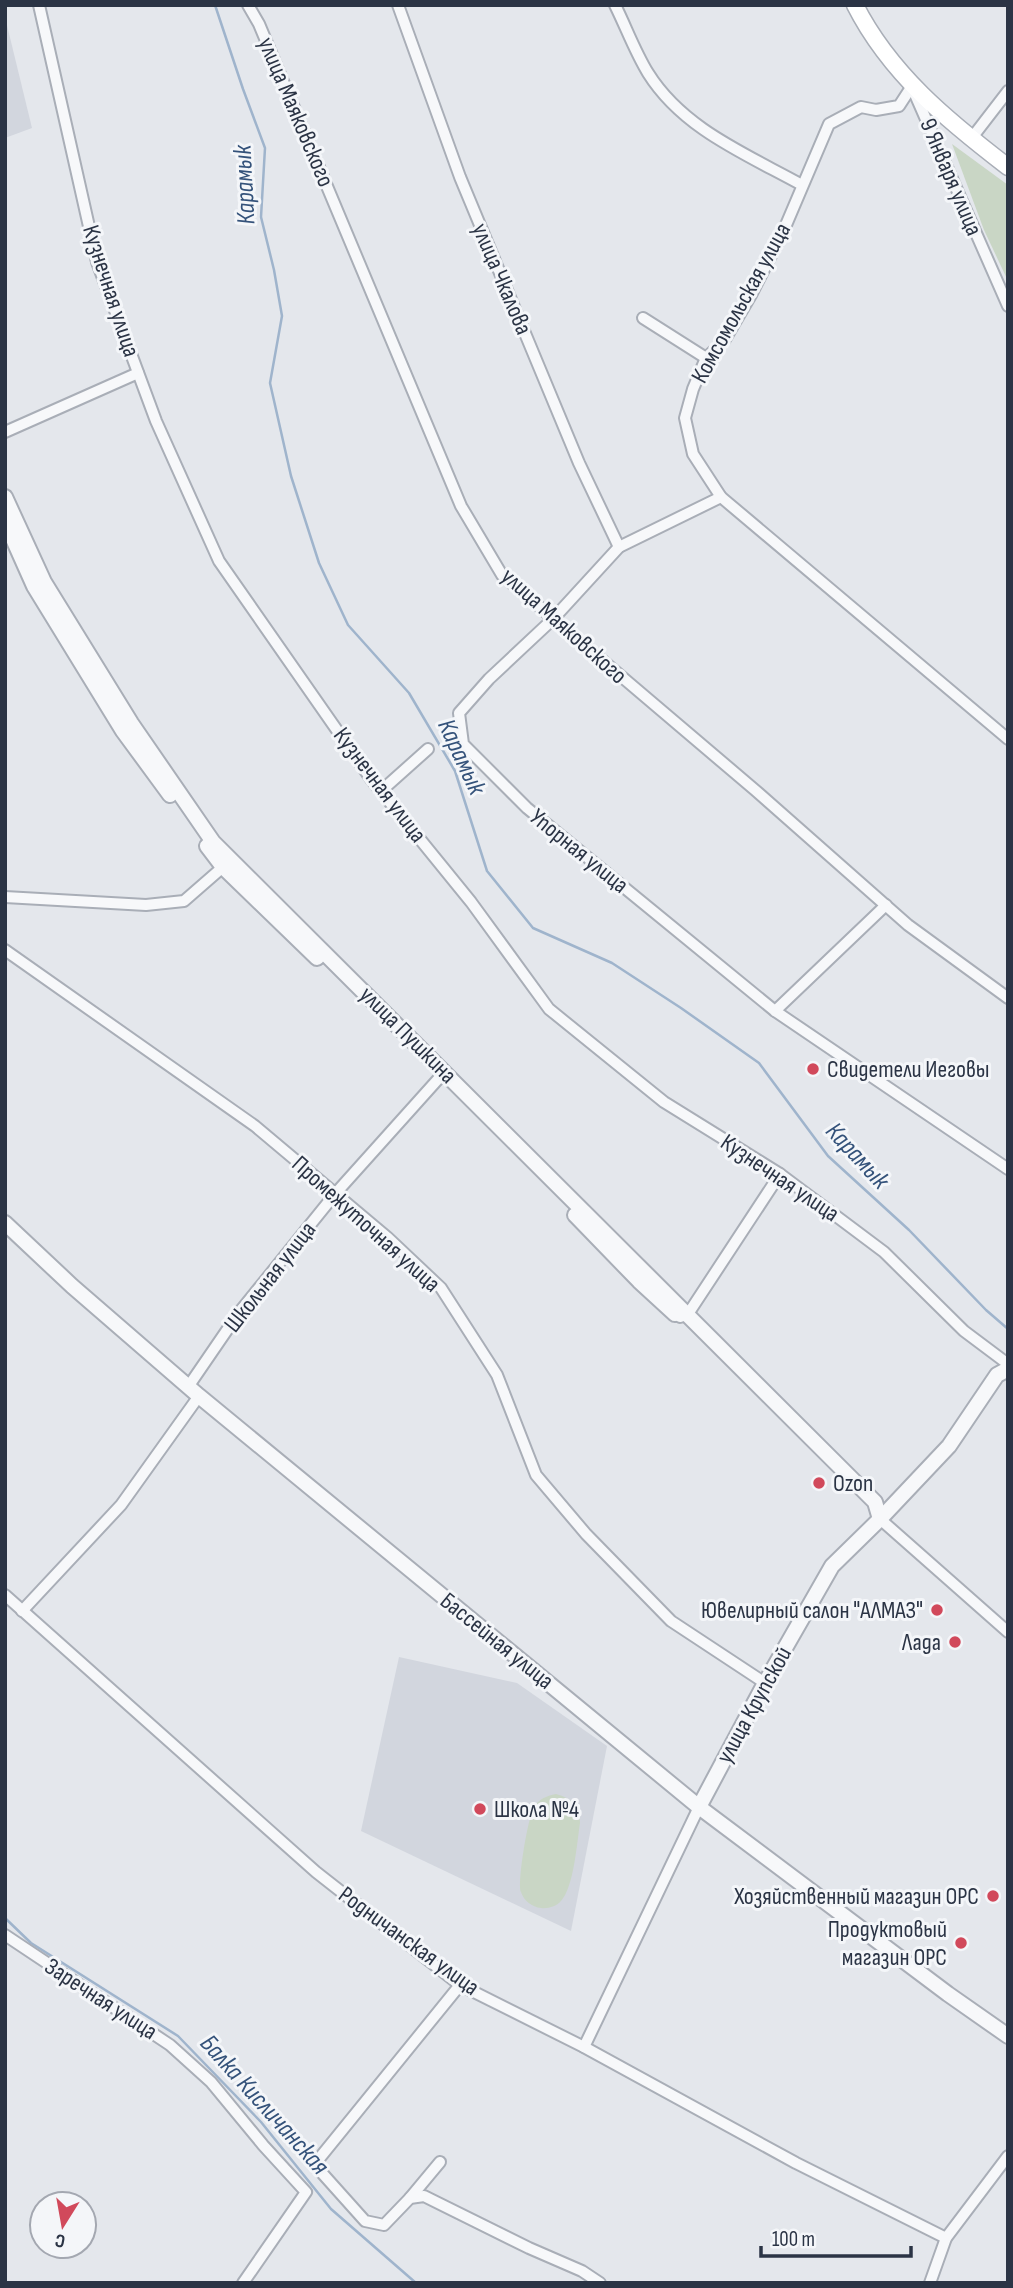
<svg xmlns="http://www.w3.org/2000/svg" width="1013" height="2288" font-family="'Sofia Sans Condensed',sans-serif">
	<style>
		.built { fill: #d2d6de }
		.green { fill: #c9d6c5 }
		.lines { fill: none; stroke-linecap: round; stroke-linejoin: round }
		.stream { stroke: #9fb4cc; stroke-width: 2.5 }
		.minor-casing { stroke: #a9aeb7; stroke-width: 14 }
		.tertiary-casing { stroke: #a9aeb7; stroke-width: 18 }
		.secondary-casing { stroke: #a9aeb7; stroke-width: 19 }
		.minor { stroke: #f7f8fa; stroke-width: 10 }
		.tertiary { stroke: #f7f8fa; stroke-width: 14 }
		.secondary { stroke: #fff; stroke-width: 16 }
		.poi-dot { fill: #d1495b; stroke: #f4f6f9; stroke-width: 2.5 }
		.labels { text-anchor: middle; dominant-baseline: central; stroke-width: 6; stroke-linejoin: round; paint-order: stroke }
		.street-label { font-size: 24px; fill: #2b3445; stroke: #f4f6f9 }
		.poi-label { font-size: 24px; fill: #2b3445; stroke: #f4f6f9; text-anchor: end }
		.water-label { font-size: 26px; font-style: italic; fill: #34527a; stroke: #f4f6f9 }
	</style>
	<rect width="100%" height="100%" fill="#e4e7ec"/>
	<!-- built -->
	<g class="built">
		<path d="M 5,17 L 32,128 L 5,138 Z"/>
		<path d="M 399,1657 L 517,1683 L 607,1746 L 571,1931 L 361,1831 Z"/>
	</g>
	<!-- green -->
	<g class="green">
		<path d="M 952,144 L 1008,185 L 1008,281 L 984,230 Z"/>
		<path d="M 556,1794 C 572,1798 580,1807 580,1823 C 577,1842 574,1887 561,1901 C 557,1906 548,1909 541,1908 C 532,1907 524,1901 521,1892 C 517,1883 528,1817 534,1807 C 539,1799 546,1796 556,1794 Z"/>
	</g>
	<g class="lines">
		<!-- stream -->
		<g class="stream">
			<path d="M 215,5 L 243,89 L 265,148 L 261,217 L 274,270 L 282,316 L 270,383 L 291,476 L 319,563 L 348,625 L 409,693 L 455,771 L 487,871 L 533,928 L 612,963 L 681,1008 L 759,1063 L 828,1156 L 909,1230 L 986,1310 L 1008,1329"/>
			<path d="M 5,1918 L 31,1943 L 178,2036 L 261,2122 L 331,2209 L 416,2283"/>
		</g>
		<!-- minor casing -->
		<g class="minor-casing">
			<g id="minor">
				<path d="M 39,5 L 97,262 L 156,421 L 219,561 L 371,779 L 471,902 L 549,1009 L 664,1102 L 780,1174 L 884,1252 L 964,1331 L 1008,1364"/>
				<path d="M 248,5 L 259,24 L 461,506 L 502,575 L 755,790 L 908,925 L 1008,998"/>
				<path d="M 398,5 L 460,177 L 579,463 L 619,547"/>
				<path d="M 615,5 C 626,27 635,52 648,73 C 683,129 746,154 802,185"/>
				<path d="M 912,86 L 899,106 L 876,110 L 861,107 L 829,124 L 783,232 L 751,295 L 724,341 L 706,358 L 693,389 L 685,418 L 693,454 L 721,497 L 1008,739"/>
				<path d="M 914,92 L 1008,306"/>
				<path d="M 971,139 L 1008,91"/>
				<path d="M 643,318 L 706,358"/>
				<path d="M 5,432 L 138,373"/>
				<path d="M 721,497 L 619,547 L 553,619 L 489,679 L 459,713 L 463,744 L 527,808 L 775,1011 L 1008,1169"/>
				<path d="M 381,791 L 428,749"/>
				<path d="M 5,897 L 146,905 L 184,901 L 223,867"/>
				<path d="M 5,950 L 255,1126 L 387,1237 L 441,1288 L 497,1375 L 536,1475 L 586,1534 L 671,1621 L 765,1683"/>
				<path d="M 775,1011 L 886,905"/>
				<path d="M 680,1317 L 688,1314 L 780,1174"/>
				<path d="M 188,1387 L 238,1314 L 335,1194 L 440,1077"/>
				<path d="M 880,1519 L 1008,1632"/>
				<path d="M 5,1595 L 316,1872 L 460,1985 L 584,2047 L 796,2163 L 946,2238"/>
				<path d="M 22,1611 L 121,1505 L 199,1396"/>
				<path d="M 5,1935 L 170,2045 L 211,2082 L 263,2145 L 306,2192 L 243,2283"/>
				<path d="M 460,1985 L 318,2160 L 322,2173 L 365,2221 L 384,2225 L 410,2198 L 424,2196 L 529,2248 L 582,2271 L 600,2283"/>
				<path d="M 584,2047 L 699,1807"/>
				<path d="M 410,2198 L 440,2162"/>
				<path d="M 930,2283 L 946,2238 L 1008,2156"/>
			</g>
		</g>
		<!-- tertiary casing -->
		<g class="tertiary-casing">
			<g id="tertiary">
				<path d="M 5,497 L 44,582 L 131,723 L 213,842 L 875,1502 L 880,1519"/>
				<path d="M 5,521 L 34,586 L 123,731 L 170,795"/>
				<path d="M 207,846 L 223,867 L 317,958"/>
				<path d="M 575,1215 L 639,1281 L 675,1314"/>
				<path d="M 5,1223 L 72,1286 L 199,1396 L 699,1807 L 948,1994 L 1008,2036"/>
				<path d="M 699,1807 L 765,1683 L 832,1566 L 880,1519 L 949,1446 L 997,1375 L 1008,1369"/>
			</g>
		</g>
		<!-- secondary casing -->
		<g class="secondary-casing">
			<path id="secondary" d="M 855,5 C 890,74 948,121 1008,167"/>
		</g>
		<!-- minor -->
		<use href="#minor" class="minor"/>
		<!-- tertiary -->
		<use href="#tertiary" class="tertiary"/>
		<!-- secondary -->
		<use href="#secondary" class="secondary"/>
	</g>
	<!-- markers -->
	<g class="poi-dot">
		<circle cx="813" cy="1069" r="7"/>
		<circle cx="819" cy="1483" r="7"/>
		<circle cx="937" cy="1610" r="7"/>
		<circle cx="955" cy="1642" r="7"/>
		<circle cx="480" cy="1809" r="7"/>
		<circle cx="993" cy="1896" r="7"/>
		<circle cx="961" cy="1943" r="7"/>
	</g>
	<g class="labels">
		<!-- street labels -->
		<g class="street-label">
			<text transform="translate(296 112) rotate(67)">улица Маяковского</text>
			<text transform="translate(951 177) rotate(67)">9 Января улица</text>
			<text transform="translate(502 279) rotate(67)">улица Чкалова</text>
			<text transform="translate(111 291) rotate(72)">Кузнечная улица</text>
			<text transform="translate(741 303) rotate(-61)">Комсомольская улица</text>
			<text transform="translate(564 626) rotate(42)">улица Маяковского</text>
			<text transform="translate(380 785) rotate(53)">Кузнечная улица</text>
			<text transform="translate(579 851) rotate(39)">Упорная улица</text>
			<text transform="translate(408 1035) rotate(45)">улица Пушкина</text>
			<text transform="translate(780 1178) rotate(34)">Кузнечная улица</text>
			<text transform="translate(366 1224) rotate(42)">Промежуточная улица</text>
			<text transform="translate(270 1277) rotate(-52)">Школьная улица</text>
			<text transform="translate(497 1641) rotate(39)">Бассейная улица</text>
			<text transform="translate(754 1705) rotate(-61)">улица Крупской</text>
			<text transform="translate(409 1941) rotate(36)">Родничанская улица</text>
			<text transform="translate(101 1999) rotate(33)">Заречная улица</text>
		</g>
		<!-- poi labels -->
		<g class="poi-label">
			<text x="827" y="1069" text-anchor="start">Свидетели Иеговы</text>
			<text x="833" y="1483" text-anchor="start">Ozon</text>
			<text x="923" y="1610">Ювелирный салон "АЛМАЗ"</text>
			<text x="941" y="1642">Лада</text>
			<text x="494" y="1809" text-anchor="start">Школа №4</text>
			<text x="979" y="1896">Хозяйственный магазин ОРС</text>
			<text x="947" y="1929">Продуктовый<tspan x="947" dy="28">магазин ОРС</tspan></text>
		</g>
		<!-- water labels -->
		<g class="water-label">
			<text transform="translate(245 185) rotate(-93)">Карамык</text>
			<text transform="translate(461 757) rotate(65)">Карамык</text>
			<text transform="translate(857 1156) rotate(47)">Карамык</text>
			<text transform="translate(264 2105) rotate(48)">Балка Кисличанская</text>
		</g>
	</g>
	<!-- border -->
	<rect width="1013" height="2288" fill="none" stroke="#2b3445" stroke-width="14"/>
	<!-- north arrow -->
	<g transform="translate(63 2225) rotate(191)"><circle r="33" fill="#f4f6f9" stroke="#a4a8b1" stroke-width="2"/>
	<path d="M0-5L12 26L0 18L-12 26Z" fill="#d1495b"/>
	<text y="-10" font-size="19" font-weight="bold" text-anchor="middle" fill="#2b3445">С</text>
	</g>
	<!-- scale -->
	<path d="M761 2246v10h150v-10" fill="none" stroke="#2b3445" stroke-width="3.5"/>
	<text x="772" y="2246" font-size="21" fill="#2b3445" stroke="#f4f6f9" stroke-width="5" paint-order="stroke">100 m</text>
</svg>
